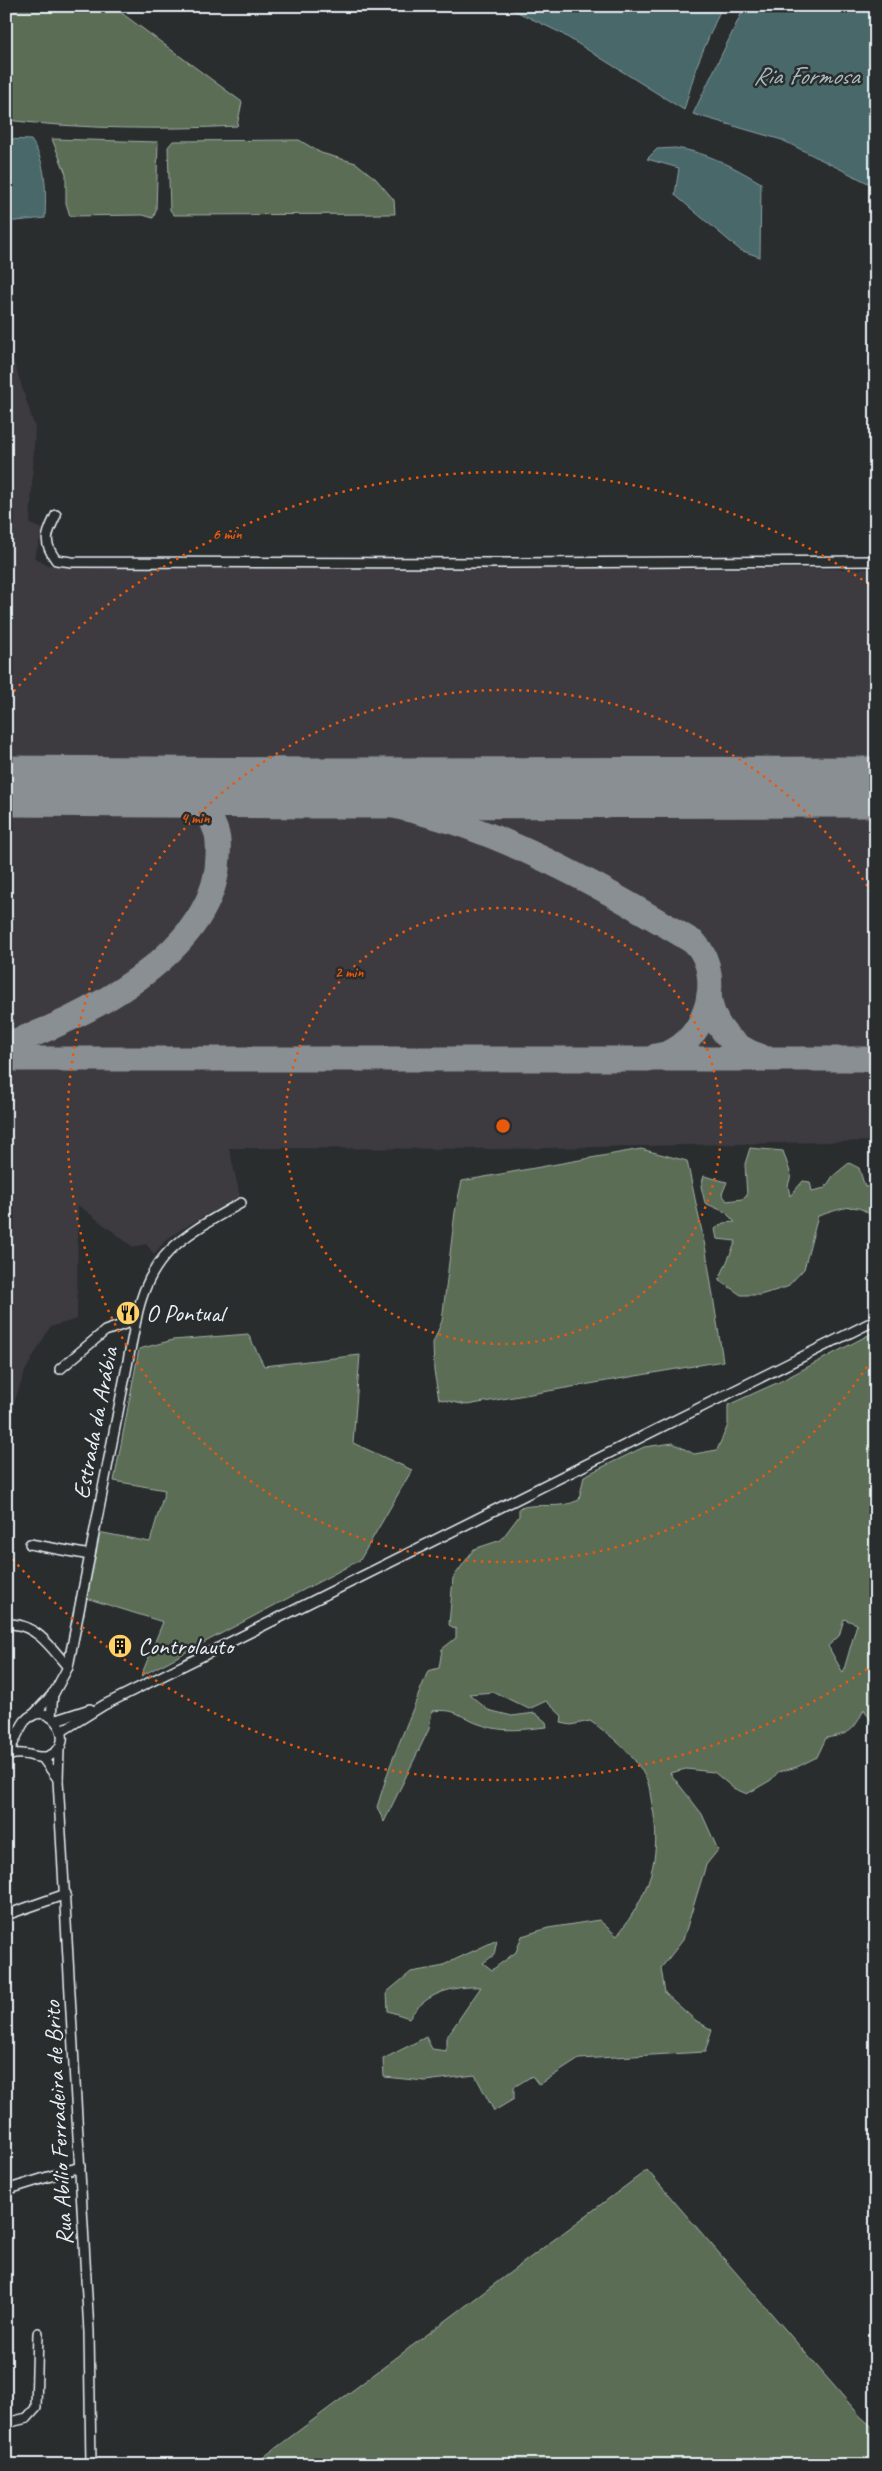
<svg xmlns="http://www.w3.org/2000/svg" width="882" height="2471" font-family="Caveat,sans-serif">
	<style>
		.built { fill: #3c3a40 }
		.green { fill: #5b6d57; stroke: #a2afa8; fill-rule: evenodd }
		.water { fill: #49676b; stroke: #899ea3 }
		.lines { fill: none; stroke-linecap: round; stroke-linejoin: round }
		.taxiway { stroke: #898f93; stroke-width: 25 }
		.runway { stroke: #898f93; stroke-width: 61 }
		.minor-casing { stroke: #e8f1f8; stroke-width: 12 }
		.minor { stroke: #2a2d2e; stroke-width: 9 }
		.ring { fill: none; stroke: #e8590c; stroke-width: 2.5; stroke-dasharray: 2.5 5 }
		.labels { text-anchor: middle; dominant-baseline: central; stroke-width: 5; stroke-linejoin: round; paint-order: stroke }
		.poi-label { font-size: 24px; fill: #e8f1f8; stroke: #2a2d2e; text-anchor: start }
		.street-label { font-size: 24px; fill: #e8f1f8; stroke: #2a2d2e }
		.water-label { font-size: 25px; font-style: italic; fill: #a8bac0; stroke: #2a2d2e }
		.centre { fill: #e8590c; stroke: #2a2d2e; stroke-width: 2.5 }
		.ring-label { font-size: 15px; text-anchor: middle; font-weight: bold; fill: #e8590c; stroke: #2a2d2e; stroke-width: 5; stroke-linejoin: round; paint-order: stroke }
	</style>
	<rect width="100%" height="100%" fill="#2a2d2e"/>
	<filter id="ink" filterUnits="userSpaceOnUse"><feTurbulence type="fractalNoise" baseFrequency=".02" numOctaves="2"/><feDisplacementMap in="SourceGraphic" scale="10" xChannelSelector="R" yChannelSelector="G"/><feConvolveMatrix kernelMatrix="1 2 1 2 8 2 1 2 1" color-interpolation-filters="sRGB"/></filter>
	<g filter="url(#ink)">
		<!-- built -->
		<path class="built" d="M 6,337 L 35,428 L 30,524 L 44,530 L 34,557 L 46,565 L 876,569 L 876,1141 L 499,1149 L 229,1148 L 240,1196 L 182,1229 L 166,1240 L 154,1254 L 146,1244 L 133,1247 L 78,1205 L 77,1319 L 50,1327 L 25,1371 L 6,1426 Z"/>
		<!-- green -->
		<g class="green">
			<path d="M 6,6 L 112,6 L 242,102 L 237,126 C 161,130 82,129 6,120 Z"/>
			<path d="M 52,139 L 158,142 L 156,211 L 153,218 L 143,215 L 70,216 L 66,203 L 66,174 Z"/>
			<path d="M 299,140 L 321,153 L 356,163 L 376,179 L 394,200 L 395,214 L 174,215 L 170,210 L 168,147 L 173,141 Z"/>
			<path d="M 750,1148 L 783,1151 L 791,1175 L 788,1186 L 790,1196 L 803,1181 L 810,1182 L 812,1191 L 825,1188 L 833,1176 L 849,1163 L 859,1168 L 865,1187 L 876,1186 L 876,1222 C 859,1198 842,1209 818,1216 L 804,1269 L 787,1287 L 760,1295 L 741,1295 L 719,1280 L 736,1241 L 717,1239 L 715,1229 L 723,1223 L 735,1222 L 725,1212 L 705,1203 L 701,1186 L 704,1176 L 727,1182 L 722,1194 L 727,1201 L 742,1199 L 747,1196 L 745,1164 Z"/>
			<path d="M 641,1149 L 687,1161 L 706,1251 L 723,1361 L 467,1405 L 439,1399 L 434,1371 L 433,1343 L 442,1321 L 455,1212 L 462,1181 Z"/>
			<path d="M 876,1331 L 876,1729 L 864,1709 C 854,1731 850,1734 826,1738 L 817,1757 L 797,1767 L 778,1772 L 771,1780 L 747,1794 L 733,1788 L 714,1772 L 686,1769 L 670,1773 L 702,1814 L 718,1850 L 706,1865 L 683,1940 L 661,1968 L 665,1993 L 695,2020 L 712,2030 L 705,2052 L 579,2059 L 539,2085 L 532,2076 L 514,2087 L 514,2099 L 494,2111 L 475,2075 L 425,2081 L 384,2077 L 383,2059 L 426,2037 L 432,2049 L 446,2051 L 446,2038 L 481,1987 C 451,1986 426,1993 409,2018 L 388,2011 L 387,1992 L 411,1972 L 439,1967 L 497,1940 L 494,1955 L 483,1963 L 492,1970 L 516,1952 L 522,1936 L 548,1928 L 599,1920 L 617,1936 C 649,1894 663,1857 652,1804 C 650,1796 650,1785 646,1778 C 634,1754 611,1735 590,1721 L 571,1725 L 561,1723 L 562,1716 L 546,1701 L 529,1709 L 494,1692 L 469,1694 L 488,1710 L 512,1716 L 535,1713 L 546,1722 L 547,1727 C 525,1729 504,1733 482,1725 C 459,1718 460,1708 432,1711 L 429,1729 L 384,1822 L 377,1807 L 390,1766 L 428,1671 L 439,1668 L 442,1649 L 456,1638 L 456,1629 L 449,1625 L 453,1578 L 474,1549 L 501,1540 L 519,1516 L 519,1508 C 542,1502 558,1510 579,1500 L 584,1476 L 644,1447 L 673,1443 L 694,1454 L 717,1450 L 728,1425 L 728,1405 L 779,1382 ZM 844,1619 L 857,1624 L 843,1673 L 828,1646 L 839,1636 Z"/>
			<path d="M 248,1334 L 264,1366 L 360,1355 L 353,1443 L 412,1470 L 360,1560 L 141,1676 L 163,1622 L 86,1598 L 98,1532 L 150,1542 L 165,1490 L 114,1481 L 139,1349 L 173,1340 Z"/>
			<path d="M 647,2170 L 861,2417 L 876,2430 L 876,2465 L 253,2465 Z"/>
		</g>
		<!-- water -->
		<g class="water">
			<path d="M 505,6 L 722,6 L 697,65 L 684,110 L 559,32 Z"/>
			<path d="M 745,6 L 876,6 L 876,187 L 782,140 L 693,114 Z"/>
			<path d="M 6,139 L 31,140 C 47,163 46,191 45,218 L 6,222 Z"/>
			<path d="M 675,148 C 707,152 734,167 761,183 L 760,257 L 740,250 L 675,195 L 679,168 L 647,159 L 657,149 Z"/>
		</g>
		<g class="lines">
			<!-- taxiway -->
			<g class="taxiway">
				<path d="M 307,788 C 360,799 414,808 465,826 C 546,855 621,898 695,943 C 727,977 704,1050 656,1056"/>
				<path d="M 709,995 C 712,1025 731,1047 760,1056"/>
				<path d="M 6,1044 C 81,1021 205,956 217,869 C 218,856 220,843 216,831 C 207,806 191,792 165,786"/>
				<path d="M 6,1059 L 876,1059"/>
			</g>
			<!-- runway -->
			<path class="runway" d="M 6,786 L 307,788 L 876,787"/>
			<!-- minor casing -->
			<g class="minor-casing">
				<g id="minor">
					<path d="M 56,515 C 47,534 42,541 56,560 L 72,562 L 514,563 L 876,561"/>
					<path d="M 60,1369 L 105,1331 L 136,1320"/>
					<path d="M 30,1544 L 90,1555"/>
					<path d="M 12,1624 C 38,1626 52,1649 68,1667"/>
					<path d="M 32,1716 L 54,1693 L 68,1667 L 136,1320 C 149,1252 185,1235 241,1203"/>
					<path d="M 51,1717 L 53,1693"/>
					<path d="M 56,1720 L 90,1709"/>
					<path d="M 62,1731 L 104,1705 L 876,1320"/>
					<path d="M 59,1749 L 58,1780 L 89,2332 L 91,2465"/>
					<path d="M 6,1756 C 11,1755 17,1753 22,1754 C 31,1754 39,1760 49,1756 C 81,1743 48,1695 25,1721 C 20,1727 11,1748 7,1756"/>
					<path d="M 42,1757 L 58,1779"/>
					<path d="M 6,1915 L 66,1894"/>
					<path d="M 6,2190 L 80,2167"/>
					<path d="M 6,2423 L 27,2418 L 36,2408 L 38,2333"/>
				</g>
			</g>
			<!-- minor -->
			<use href="#minor" class="minor"/>
		</g>
	</g>
	<!-- distance rings -->
	<g class="ring">
		<circle cx="503" cy="1126" r="218"/>
		<path d="M875 1354A436 436 0 1 1 875 898"/>
		<path d="M873 1665A654 654 0 0 1 9 1555M9 697A654 654 0 0 1 873 587"/>
	</g>
	<!-- icons -->
	<defs>
		<g id="restaurant-disc" transform="scale(1.25)"><circle r="9.5" fill="#ffd166" stroke="#2a2d2e"/><path d="M-5-6h1v4h1v-4h1v4h1v-4h1v5L-1.5 .5V6h-2V.5L-5-1ZM5-6V6H3V1.5H1.5Q1.5-4 5-6Z" fill="#111"/></g>
		<g id="building-disc" transform="scale(1.25)"><circle r="9.5" fill="#ffd166" stroke="#2a2d2e"/><path d="M-4-6H4V6H1V3H-1V6H-4ZM-2.5-4.3h1.7v1.8h-1.7ZM.8-4.3h1.7v1.8H.8ZM-2.5-1h1.7V.8h-1.7ZM.8-1h1.7V.8H.8Z" fill="#111"/></g>
	</defs>
	<g fill-rule="evenodd">
		<use href="#restaurant-disc" x="128" y="1313"/>
		<use href="#building-disc" x="120" y="1646"/>
	</g>
	<g class="labels">
		<!-- poi labels -->
		<g class="poi-label">
			<text x="146" y="1313">O Pontual</text>
			<text x="138" y="1646">Controlauto</text>
		</g>
		<!-- street labels -->
		<g class="street-label">
			<text transform="translate(95 1423) rotate(-79)">Estrada da Arábia</text>
			<text transform="translate(58 2123) rotate(-93)">Rua Abílio Ferradeira de Brito</text>
		</g>
		<!-- water labels -->
		<g class="water-label">
			<text x="806" y="76">Ria Formosa</text>
		</g>
	</g>
	<circle cx="503" cy="1126" r="8" class="centre"/>
	<g class="ring-label">
		<text x="227" y="539">6 min</text>
		<text x="195" y="823">4 min</text>
		<text x="349" y="977">2 min</text>
	</g>
	<!-- margin -->
	<rect width="882" height="2471" fill="none" stroke="#2a2d2e" stroke-width="25"/>
	<rect x="12" y="12" width="857" height="2446" fill="none" stroke="#e8f1f8" stroke-width="2" filter="url(#ink)"/>
</svg>
